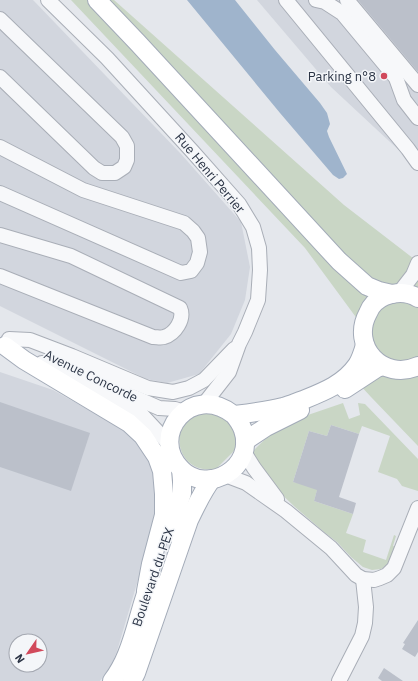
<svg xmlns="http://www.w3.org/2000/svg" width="418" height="681" font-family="'IBM Plex Sans',sans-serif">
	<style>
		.built { fill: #d2d6de; fill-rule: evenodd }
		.green { fill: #c9d6c5 }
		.water { fill: #9fb4cc }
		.building { fill: #bbc0ca }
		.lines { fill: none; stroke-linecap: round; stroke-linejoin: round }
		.minor-casing { stroke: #a9aeb7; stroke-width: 16 }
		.major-casing { stroke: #a3abb8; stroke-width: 20 }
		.minor { stroke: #f7f8fa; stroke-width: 14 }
		.major { stroke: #fff; stroke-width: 18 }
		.poi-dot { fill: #d1495b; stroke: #f4f6f9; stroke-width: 1.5 }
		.labels { text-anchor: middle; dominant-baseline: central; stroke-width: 3; stroke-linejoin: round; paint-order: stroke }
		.poi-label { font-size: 13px; fill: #2b3445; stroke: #f4f6f9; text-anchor: end }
		.street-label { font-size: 13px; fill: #2b3445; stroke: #f4f6f9 }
	</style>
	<rect width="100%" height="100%" fill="#e4e7ec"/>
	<!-- built -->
	<g class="built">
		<path d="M 0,0 L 33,0 L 181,154 L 241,222 L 250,267 L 245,300 L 231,334 L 199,374 L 167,383 L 146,379 L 0,306 Z"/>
		<path d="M 257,0 L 418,0 L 418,168 L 331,87 Z"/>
		<path d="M 0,372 L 53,390 L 128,432 L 144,451 L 157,480 L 156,519 L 117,651 L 111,666 L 100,681 L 0,681 ZM 16,641 L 40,641 L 40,665 L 16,665 Z"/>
	</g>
	<!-- green -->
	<g class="green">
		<path d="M 71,0 L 114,0 L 344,205 L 418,262 L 418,446 L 371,397 L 346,370 L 355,356 L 358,320 L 305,248 Z"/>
		<path d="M 343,403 L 349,419 L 360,415 L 358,403 L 365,404 L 418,459 L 418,491 L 402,486 L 397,479 L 378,472 L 390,436 L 362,426 L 359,434 L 331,425 L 327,436 L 309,431 L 293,482 L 318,487 L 314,501 L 353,514 L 346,533 L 366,540 L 363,552 L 386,560 L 394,535 L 396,536 L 393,546 L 397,547 L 389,564 L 381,569 L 372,570 L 363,567 L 351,557 L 337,542 L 324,532 L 295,507 L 276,489 L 253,458 L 253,451 L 258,446 L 275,430 L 302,417 Z"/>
		<path d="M 208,412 L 224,417 L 235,430 L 237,439 L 235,450 L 216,469 C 212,469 207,470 203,469 C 179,465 171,433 190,418 C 195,414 202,413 208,412 Z"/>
	</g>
	<!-- water -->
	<path class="water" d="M 187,0 L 235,0 L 275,50 L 320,103 L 327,113 L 330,124 L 327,131 L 329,137 L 347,174 L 343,178 L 339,179 L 333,175 L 280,113 Z"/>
	<!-- building -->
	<g class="building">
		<path d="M 358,0 L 418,0 L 418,72 Z"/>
		<path d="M 0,402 L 90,433 L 71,491 L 0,467 Z"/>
		<path d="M 331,425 L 359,434 L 339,497 L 356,503 L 353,514 L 314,501 L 317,490 L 293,482 L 309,431 L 327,436 Z"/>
		<path d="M 418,620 L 418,652 L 415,657 L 402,649 L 405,644 L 403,643 Z"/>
		<path d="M 384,668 L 403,681 L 382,681 L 378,678 Z"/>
	</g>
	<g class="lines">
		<!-- minor casing -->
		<g class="minor-casing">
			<g id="minor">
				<path d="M 48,0 L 107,58 L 192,151 L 239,204 L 253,227 L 259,248 L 260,270 L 258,300 L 245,332 L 239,344 L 229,372 L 204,404"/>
				<path d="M 286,0 L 408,149 L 418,163"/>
				<path d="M 316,0 L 325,2 L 342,13 L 396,78 L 404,100 L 418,118"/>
				<path d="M 347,0 L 418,85"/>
				<path d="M 0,19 L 122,137 L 127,146 L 127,160 L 124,167 L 115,173 L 102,173 L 94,168 L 0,77"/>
				<path d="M 0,147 L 83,190 L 184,223 L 193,231 L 198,238 L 200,252 L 197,263 L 191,271 L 181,273 L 0,193"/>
				<path d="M 0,235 L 71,256 L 180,308 C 185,319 175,334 164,337 C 161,338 157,337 153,337 L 0,276"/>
				<path d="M 399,293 L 413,275 L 418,263"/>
				<path d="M 9,339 L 30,340 L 72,356 L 148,388 L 173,392 L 189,388 L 204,380 L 234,349"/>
				<path d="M 42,363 L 64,372 L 142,415 L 169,444"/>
				<path d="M 71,364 L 111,386 L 134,397 L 159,408 L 175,409 L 184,412"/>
				<path d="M 244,452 L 254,468 L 277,499"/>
				<path d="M 225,475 L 246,483 L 286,511 L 331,548 L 356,575 L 363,579 L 374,580 L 380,578 L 387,575 L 394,568 L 418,508"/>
				<path d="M 339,681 L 362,636 L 365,623 L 366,607 L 363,579"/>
			</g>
		</g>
		<!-- major casing -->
		<g class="major-casing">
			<g id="major">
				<path d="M 97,0 L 137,42 L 339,261 L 367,286 L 379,291 L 392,294"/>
				<path d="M 418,298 C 408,292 396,292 385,296 C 378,299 371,305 368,313 C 350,346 383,382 418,366"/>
				<path d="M 5,346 L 24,360 L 129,423 L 143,436 L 157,457 L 162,471 L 164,494 L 164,515 L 151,564 L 146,591"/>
				<path d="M 345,389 L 377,368 L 383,366"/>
				<path d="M 234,415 C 238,420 241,424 243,430 C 256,467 208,496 181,469 C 148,436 191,381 234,415 C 250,413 267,411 283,407 C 290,405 297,402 303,400 C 323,392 344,384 357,365 C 361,359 363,352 365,345"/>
				<path d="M 245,441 L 266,427 L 300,410"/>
				<path d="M 169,533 L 182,493 L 182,480 L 181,469"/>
				<path d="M 112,681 C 118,673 123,664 127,654 C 137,630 141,604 151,580"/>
				<path d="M 132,681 L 136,673 L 189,520 C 196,506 202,492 212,479"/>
			</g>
		</g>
		<!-- minor -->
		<use href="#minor" class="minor"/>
		<!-- major -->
		<use href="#major" class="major"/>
	</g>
	<!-- markers -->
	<circle class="poi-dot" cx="384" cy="76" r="4"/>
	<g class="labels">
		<!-- poi labels -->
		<g class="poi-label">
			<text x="376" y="76">Parking n°8</text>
		</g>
		<!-- street labels -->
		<g class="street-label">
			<text transform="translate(210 173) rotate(50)">Rue Henri Perrier</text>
			<text transform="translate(91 376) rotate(26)">Avenue Concorde</text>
			<text transform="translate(153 577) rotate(-71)">Boulevard du PEX</text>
		</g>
	</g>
	<!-- north arrow -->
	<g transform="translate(28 653) rotate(236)"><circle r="19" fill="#f4f6f9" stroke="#a4a8b1"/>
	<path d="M0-3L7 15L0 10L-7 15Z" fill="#d1495b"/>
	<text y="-6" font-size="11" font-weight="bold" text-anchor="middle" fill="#2b3445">N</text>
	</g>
</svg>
